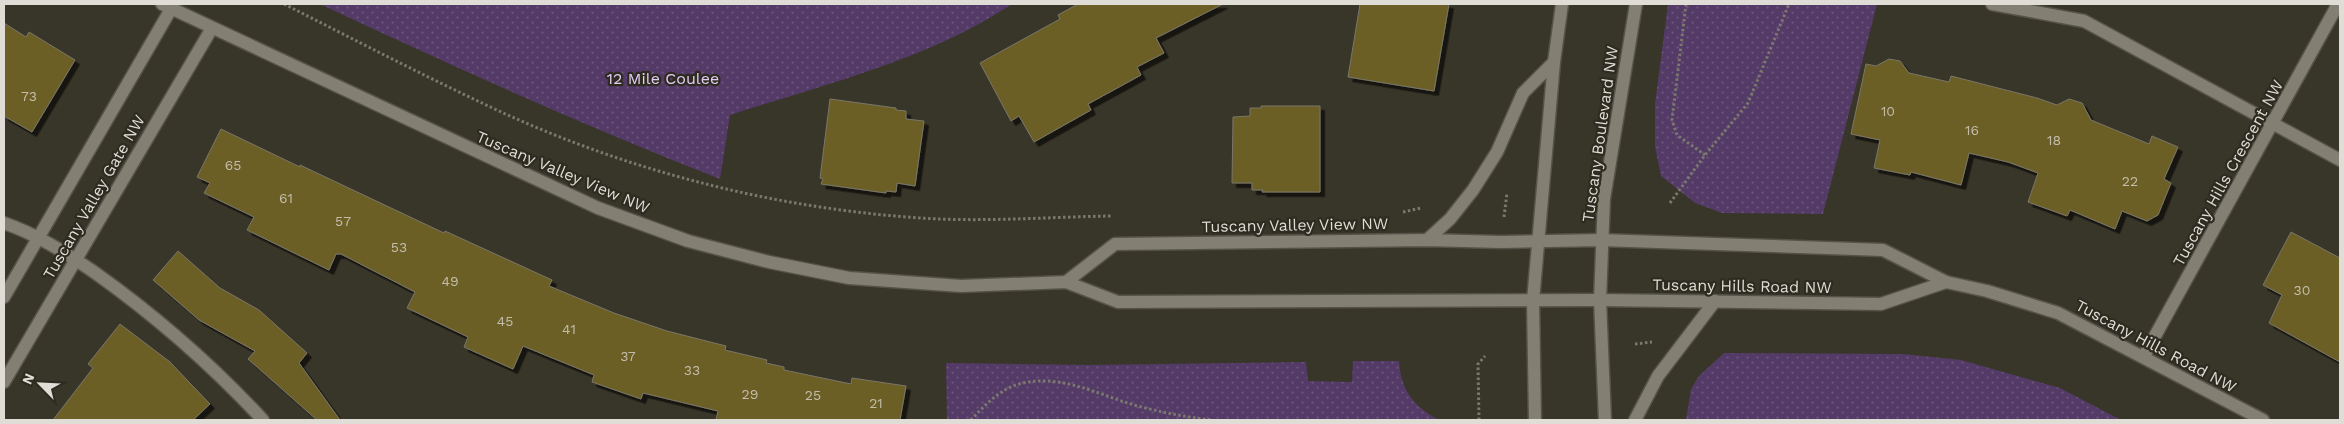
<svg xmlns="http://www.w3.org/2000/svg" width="2344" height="424" font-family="'Work Sans',sans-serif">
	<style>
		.park { fill: url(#park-dots) }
		.building { fill: #6c5e27; stroke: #7a7769; filter: url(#shadow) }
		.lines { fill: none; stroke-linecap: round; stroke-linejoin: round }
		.service-casing { stroke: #555349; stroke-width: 15 }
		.minor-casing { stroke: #555349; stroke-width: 15 }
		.tertiary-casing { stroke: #555349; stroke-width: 15 }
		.path { stroke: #7b786e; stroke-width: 3; stroke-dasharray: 2.5 2.5; stroke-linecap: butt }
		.service { stroke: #837f72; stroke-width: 12 }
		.minor { stroke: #837f72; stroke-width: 12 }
		.tertiary { stroke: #837f72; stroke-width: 12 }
		.labels { text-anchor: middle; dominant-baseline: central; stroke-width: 4.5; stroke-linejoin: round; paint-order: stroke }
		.number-label { font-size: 14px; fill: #c2bdaa }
		.park-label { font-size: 16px; fill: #e2cbf5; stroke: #2e2b20 }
		.street-label { font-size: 16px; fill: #dfddd6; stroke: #2e2b20 }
	</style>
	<defs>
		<pattern id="park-dots" width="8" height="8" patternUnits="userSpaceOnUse" patternTransform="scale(1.25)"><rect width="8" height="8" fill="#543a67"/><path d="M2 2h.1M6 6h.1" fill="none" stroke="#6c567c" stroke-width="1.8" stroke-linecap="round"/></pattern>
		<filter id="shadow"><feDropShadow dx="4.5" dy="4.5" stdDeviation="0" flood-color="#0009"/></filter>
	</defs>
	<rect width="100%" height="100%" fill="#383529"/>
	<!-- park -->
	<g class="park">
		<path d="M 320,4 L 1012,4 C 928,60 825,84 730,115 L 720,179 C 584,126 452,66 320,4 Z"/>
		<path d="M 1668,4 L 1877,4 L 1823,214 L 1722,213 L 1695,203 L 1661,176 L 1655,147 L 1655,104 Z"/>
		<path d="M 1724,353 L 1903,354 L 1961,360 L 2060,388 L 2121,420 L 1686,420 L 1691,389 L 1699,376 Z"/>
		<path d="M 1353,361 L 1399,361 C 1401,390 1413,406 1439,420 L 947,420 L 946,363 L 1089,365 L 1306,362 L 1308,381 L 1352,382 Z"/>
	</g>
	<!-- building -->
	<g class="building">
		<path d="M 1078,4 L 1223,4 L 1156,38 L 1164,53 L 1137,67 L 1141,75 L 1088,104 L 1091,110 L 1034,142 L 1019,116 L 1011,121 L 980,63 L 1060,19 L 1058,15 Z"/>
		<path d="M 1360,4 L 1449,4 L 1434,91 L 1348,77 Z"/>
		<path d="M 4,23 L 26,37 L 29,32 L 75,60 L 32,132 L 4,116 Z"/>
		<path d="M 1889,59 L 1900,61 L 1909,73 L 1949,82 L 1951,76 L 2037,98 L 2057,105 L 2069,99 L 2082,103 L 2091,120 L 2149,144 L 2152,136 L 2178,147 L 2164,179 L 2171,183 L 2158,215 L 2147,221 L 2122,211 L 2115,229 L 2070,210 L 2067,216 L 2028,202 L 2038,173 L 2008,162 L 1969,153 L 1961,185 L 1911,172 L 1910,175 L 1874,168 L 1880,140 L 1851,134 L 1866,64 L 1876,66 Z"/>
		<path d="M 830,99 L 896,108 L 896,110 L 906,111 L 906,119 L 924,121 L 915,186 L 897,183 L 896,192 L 886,191 L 886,193 L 821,184 L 823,179 L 820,178 Z"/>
		<path d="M 1261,106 L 1320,106 L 1320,192 L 1262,192 L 1263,190 L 1252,190 L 1252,183 L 1232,183 L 1233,117 L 1250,116 L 1250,108 L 1261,108 Z"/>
		<path d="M 221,129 L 300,167 L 300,165 L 444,233 L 445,231 L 552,280 L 549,286 L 614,313 L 667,331 L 726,346 L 725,350 L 767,360 L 766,363 L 784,367 L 784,370 L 851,384 L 852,378 L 906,386 L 900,420 L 716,420 L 718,411 L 643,393 L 641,399 L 592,382 L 594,375 L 523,346 L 513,369 L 464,347 L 468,337 L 407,308 L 415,292 L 341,254 L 336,254 L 329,270 L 247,230 L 254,217 L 204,193 L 210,183 L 197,177 Z"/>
		<path d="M 2291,232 L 2340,258 L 2340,362 L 2269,323 L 2282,295 L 2263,285 Z"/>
		<path d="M 178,251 L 220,288 L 259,310 L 307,353 L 299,363 L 340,420 L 317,420 L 248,359 L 255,351 L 199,320 L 153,280 Z"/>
		<path d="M 120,324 L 170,362 L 210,404 L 193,420 L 53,420 L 93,368 L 88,364 Z"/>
	</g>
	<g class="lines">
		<!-- service casing -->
		<g class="service-casing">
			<g id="service">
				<path d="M 1992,4 L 2084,21 L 2340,160"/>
				<path d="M 4,223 C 36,234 66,253 94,272 C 156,316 211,364 263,420"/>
			</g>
		</g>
		<!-- minor casing -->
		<g class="minor-casing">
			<g id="minor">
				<path d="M 162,4 L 598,208 L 688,241 L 769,262 L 849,278 L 961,286 L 1066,282 L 1118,302 L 1600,300 L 1881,304 L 1946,282"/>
				<path d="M 1066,282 L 1115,244 L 1427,240 L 1501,242 L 1601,240 L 1883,250 L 1946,282 L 1987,291 L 2058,313 L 2263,420"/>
				<path d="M 4,297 L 171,9"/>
				<path d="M 2144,356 L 2338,4"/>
				<path d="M 4,382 L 212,28"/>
			</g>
		</g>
		<!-- tertiary casing -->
		<g class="tertiary-casing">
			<g id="tertiary">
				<path d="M 1427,240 L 1450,219 L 1473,190 L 1497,152 L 1523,93 L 1554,62"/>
				<path d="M 1535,420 L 1533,301 L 1554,62 L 1562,4"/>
				<path d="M 1605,420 L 1600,300 L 1604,199 L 1636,4"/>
				<path d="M 1635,420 L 1658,376 L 1715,301"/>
			</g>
		</g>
		<!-- path -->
		<g class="path">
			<path d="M 284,4 C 355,40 426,77 499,111 C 627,170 766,206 907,217 C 975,223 1044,217 1112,216"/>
			<path d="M 1686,4 L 1672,120 L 1677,135 L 1705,155"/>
			<path d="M 1670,203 L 1705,155 L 1748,103 L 1789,4"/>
			<path d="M 1403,212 L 1421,208"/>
			<path d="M 1504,217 L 1507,193"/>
			<path d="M 1635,344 L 1652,342"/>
			<path d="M 971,420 C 984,406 1000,389 1019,384 C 1059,373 1097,394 1134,405 C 1160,412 1185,417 1212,420"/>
			<path d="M 1479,420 L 1478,364 L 1485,356"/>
		</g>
		<!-- service -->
		<use href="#service" class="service"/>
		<!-- minor -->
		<use href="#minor" class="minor"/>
		<!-- tertiary -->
		<use href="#tertiary" class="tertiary"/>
	</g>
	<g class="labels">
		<!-- number labels -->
		<g class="number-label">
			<text x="29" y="96">73</text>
			<text x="1888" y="111">10</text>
			<text x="1972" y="130">16</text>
			<text x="2054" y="140">18</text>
			<text x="233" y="165">65</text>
			<text x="2130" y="181">22</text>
			<text x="286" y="198">61</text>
			<text x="343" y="221">57</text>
			<text x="399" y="247">53</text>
			<text x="450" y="281">49</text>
			<text x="2302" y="290">30</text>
			<text x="505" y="321">45</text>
			<text x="569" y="329">41</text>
			<text x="628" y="356">37</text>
			<text x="692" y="370">33</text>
			<text x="750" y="394">29</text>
			<text x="813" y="395">25</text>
			<text x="876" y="403">21</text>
		</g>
		<!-- park labels -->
		<g class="park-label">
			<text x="663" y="78">12 Mile Coulee</text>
		</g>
		<!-- street labels -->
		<g class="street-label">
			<text transform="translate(1600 134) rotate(-82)">Tuscany Boulevard NW</text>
			<text transform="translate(563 172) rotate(23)">Tuscany Valley View NW</text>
			<text transform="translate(2228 173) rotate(-61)">Tuscany Hills Crescent NW</text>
			<text transform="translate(94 197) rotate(-60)">Tuscany Valley Gate NW</text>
			<text transform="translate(1295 225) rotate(-1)">Tuscany Valley View NW</text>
			<text transform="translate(1742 286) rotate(1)">Tuscany Hills Road NW</text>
			<text transform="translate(2156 346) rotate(28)">Tuscany Hills Road NW</text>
		</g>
	</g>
	<!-- border -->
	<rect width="2344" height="424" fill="none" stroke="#dfddd6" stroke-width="10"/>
	<!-- north arrow -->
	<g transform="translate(40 384) rotate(294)" stroke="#2e2b20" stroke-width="4" paint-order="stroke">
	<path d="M0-4L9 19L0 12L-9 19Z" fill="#dfddd6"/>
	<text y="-8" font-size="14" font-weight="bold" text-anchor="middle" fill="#dfddd6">N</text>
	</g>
</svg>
